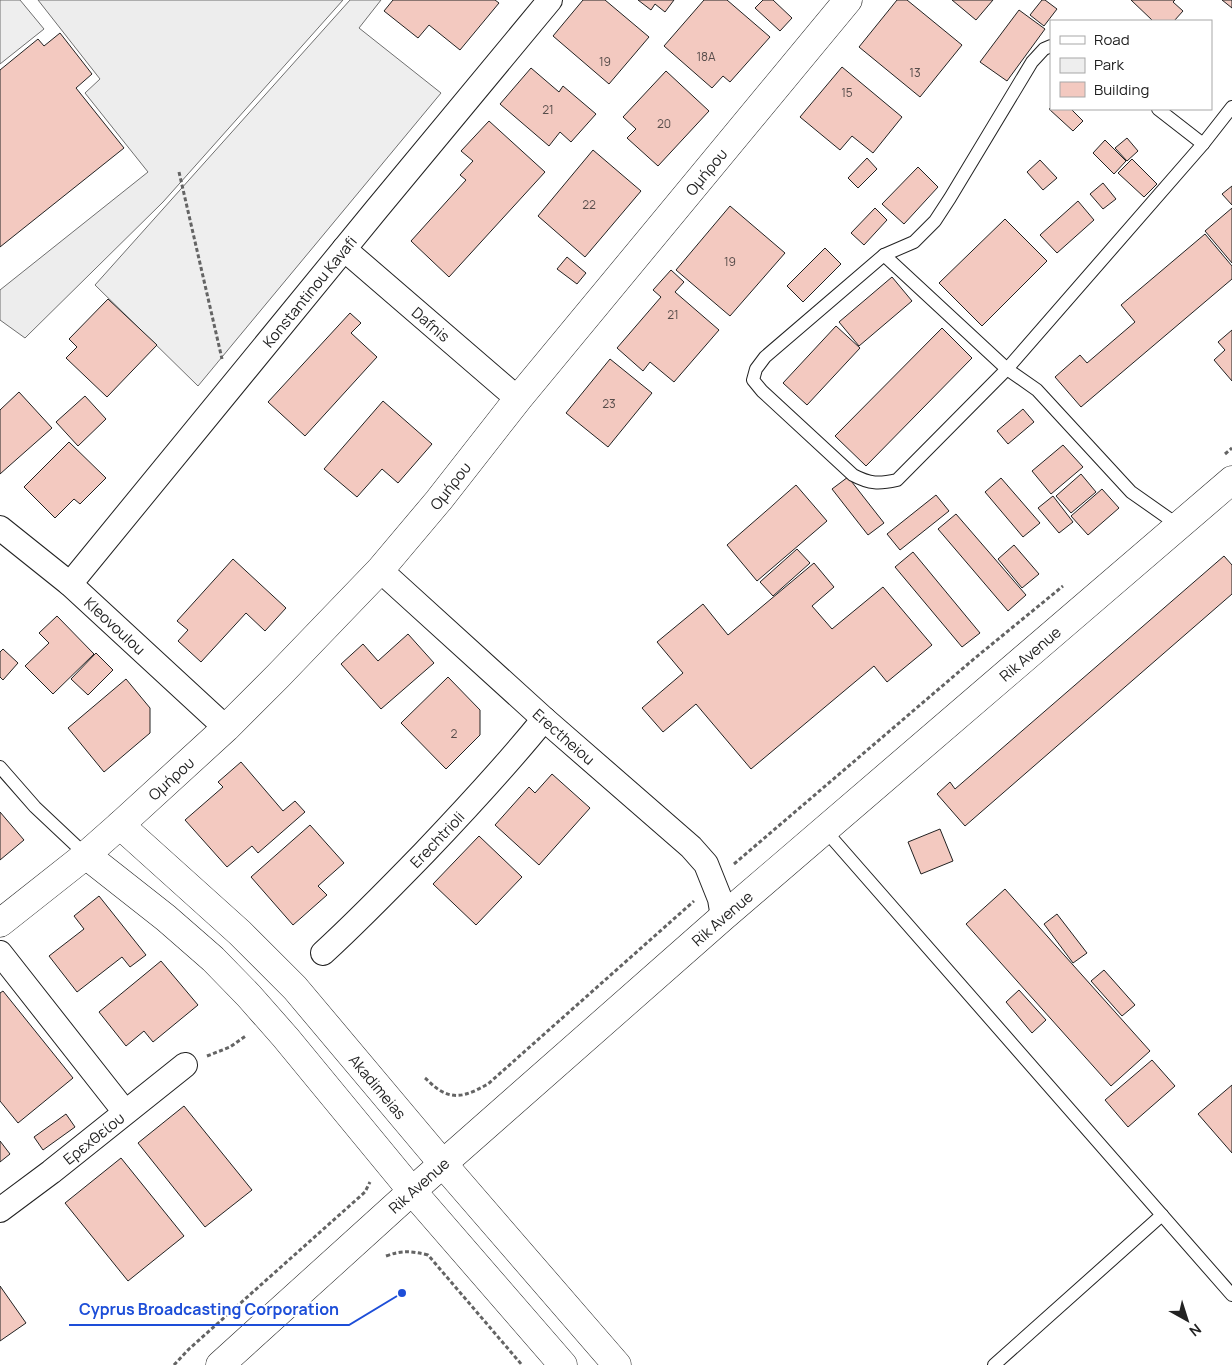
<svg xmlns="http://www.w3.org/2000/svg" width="1232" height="1365" font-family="Manrope,sans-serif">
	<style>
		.green { fill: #eee; stroke: #6f6f6f }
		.parking { fill: #ededed; stroke: #6f6f6f }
		.building { fill: #f3c9c0; stroke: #222 }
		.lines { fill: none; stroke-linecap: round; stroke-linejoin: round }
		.service-casing { stroke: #222; stroke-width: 14 }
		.minor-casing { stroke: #222; stroke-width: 26 }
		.tertiary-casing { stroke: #222; stroke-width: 29 }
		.secondary-casing { stroke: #222; stroke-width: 29 }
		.path { stroke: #646464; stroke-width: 3; stroke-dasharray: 4 2.5; stroke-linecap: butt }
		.service { stroke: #fff; stroke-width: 12 }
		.minor { stroke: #fff; stroke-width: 24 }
		.tertiary { stroke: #fff; stroke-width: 28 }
		.secondary { stroke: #fff; stroke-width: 28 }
		.labels { text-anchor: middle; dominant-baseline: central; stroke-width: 4; stroke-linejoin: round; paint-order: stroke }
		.number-label { font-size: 12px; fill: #564c4a }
		.street-label { font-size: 15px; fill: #222; stroke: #fff }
		.leader { fill: none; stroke: #1d4ed8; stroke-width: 2 }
		.callout-dot { fill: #1d4ed8; stroke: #fff; stroke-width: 2 }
		.callout-label { font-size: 16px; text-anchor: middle; font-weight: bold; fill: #1d4ed8; stroke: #fff; stroke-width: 4; stroke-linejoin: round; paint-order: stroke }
	</style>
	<rect width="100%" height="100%" fill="#fff"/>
	<!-- green -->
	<g class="green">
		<path d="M 0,0 L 20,0 L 44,29 L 0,64 Z"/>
		<path d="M 350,0 L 381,0 L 359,28 L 441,93 L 198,386 L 95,285 Z"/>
	</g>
	<!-- parking -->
	<path class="parking" d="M 38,0 L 343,0 L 163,202 L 25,338 L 0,320 L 0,290 L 148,172 L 85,93 L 100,79 Z"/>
	<!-- building -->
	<g class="building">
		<path d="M 393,0 L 495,0 L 499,3 L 460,50 L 429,25 L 418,38 L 384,11 Z"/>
		<path d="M 583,0 L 605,0 L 649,37 L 609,84 L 553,36 Z"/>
		<path d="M 638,0 L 674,0 L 665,12 L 655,4 L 651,10 Z"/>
		<path d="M 704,0 L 727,0 L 770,37 L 730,82 L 723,76 L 712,88 L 664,46 Z"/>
		<path d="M 763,0 L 773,0 L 792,18 L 780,31 L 755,8 Z"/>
		<path d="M 897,0 L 907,0 L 962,45 L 920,97 L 859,47 Z"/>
		<path d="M 952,0 L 993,0 L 976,20 Z"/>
		<path d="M 1042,0 L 1045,0 L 1057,9 L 1044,26 L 1030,15 Z"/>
		<path d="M 1131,0 L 1175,0 L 1173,2 L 1183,11 L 1174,21 L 1153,21 Z"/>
		<path d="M 1222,0 L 1232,0 L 1232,8 Z"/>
		<path d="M 1019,10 L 1045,29 L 1007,81 L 980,62 Z"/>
		<path d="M 60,33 L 92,74 L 76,88 L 124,148 L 0,247 L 0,70 L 38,39 L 44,46 Z"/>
		<path d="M 842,67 L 902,117 L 873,153 L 852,136 L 840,150 L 800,117 Z"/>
		<path d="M 531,68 L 559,92 L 563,86 L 596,114 L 571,142 L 560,132 L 549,146 L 500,104 Z"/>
		<path d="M 666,71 L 709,111 L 658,166 L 627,138 L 636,129 L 623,117 Z"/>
		<path d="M 1051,107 L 1051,109 L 1071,109 L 1083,121 L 1073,131 L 1049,109 Z"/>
		<path d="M 489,121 L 545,172 L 449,277 L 411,241 L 466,180 L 460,175 L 473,161 L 461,151 Z"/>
		<path d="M 1127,138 L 1138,151 L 1127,161 L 1115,148 Z"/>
		<path d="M 1105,140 L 1126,161 L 1114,174 L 1093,153 Z"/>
		<path d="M 593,150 L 641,191 L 585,257 L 538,216 Z"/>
		<path d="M 867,158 L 877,169 L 858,188 L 848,178 Z"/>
		<path d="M 1132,159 L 1157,184 L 1144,197 L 1118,173 Z"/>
		<path d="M 1040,160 L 1057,178 L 1043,190 L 1027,172 Z"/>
		<path d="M 918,167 L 938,187 L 904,224 L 882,204 Z"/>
		<path d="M 1103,183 L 1116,199 L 1103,209 L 1090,194 Z"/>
		<path d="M 1232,186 L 1232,205 L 1222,194 Z"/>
		<path d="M 1078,201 L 1094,220 L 1057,253 L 1040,235 Z"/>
		<path d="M 730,206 L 785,253 L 730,316 L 676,270 Z"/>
		<path d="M 875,208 L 887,220 L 864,245 L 851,233 Z"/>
		<path d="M 1232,208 L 1232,263 L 1205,231 Z"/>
		<path d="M 1005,219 L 1047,261 L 982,326 L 939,283 Z"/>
		<path d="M 1205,234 L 1232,266 L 1232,279 L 1081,407 L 1055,377 L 1080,355 L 1087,363 L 1135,322 L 1121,305 Z"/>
		<path d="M 825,248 L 841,264 L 803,302 L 787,286 Z"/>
		<path d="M 567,257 L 586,273 L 577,284 L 557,269 Z"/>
		<path d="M 671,270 L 684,282 L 675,292 L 719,330 L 674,382 L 650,362 L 643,371 L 617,348 L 661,297 L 653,290 Z"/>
		<path d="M 892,277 L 912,301 L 859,346 L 839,322 Z"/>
		<path d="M 108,299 L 157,345 L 107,397 L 66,358 L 77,347 L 69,339 Z"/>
		<path d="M 350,313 L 361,323 L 351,333 L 377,357 L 305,436 L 268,402 Z"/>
		<path d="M 836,326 L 860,348 L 807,405 L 783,383 Z"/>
		<path d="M 942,328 L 972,358 L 866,466 L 835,436 Z"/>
		<path d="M 1232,330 L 1232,381 L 1214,360 L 1225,350 L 1218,342 Z"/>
		<path d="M 610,359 L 652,393 L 608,447 L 566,413 Z"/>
		<path d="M 19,392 L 52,428 L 0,474 L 0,410 Z"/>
		<path d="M 85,396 L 106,419 L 78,446 L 56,422 Z"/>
		<path d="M 383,401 L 432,444 L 398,483 L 382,469 L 357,497 L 324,469 Z"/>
		<path d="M 1023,409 L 1034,422 L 1008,444 L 997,431 Z"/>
		<path d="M 69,442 L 106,478 L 80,504 L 74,499 L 55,518 L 24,487 Z"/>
		<path d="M 1063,445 L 1083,467 L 1051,494 L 1032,471 Z"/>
		<path d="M 1081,474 L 1096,492 L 1071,513 L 1056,496 Z"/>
		<path d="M 848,477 L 884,523 L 868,535 L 832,489 Z"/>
		<path d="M 1001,478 L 1040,523 L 1023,537 L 985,492 Z"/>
		<path d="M 796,485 L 827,521 L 757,581 L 727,545 Z"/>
		<path d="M 1102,489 L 1119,508 L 1088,535 L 1071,516 Z"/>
		<path d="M 936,495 L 949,511 L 900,550 L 887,534 Z"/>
		<path d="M 1053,496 L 1073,522 L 1059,533 L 1038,508 Z"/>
		<path d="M 956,514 L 1026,595 L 1008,611 L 938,529 Z"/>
		<path d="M 1014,545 L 1039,574 L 1022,588 L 998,559 Z"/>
		<path d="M 797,549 L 810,563 L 773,596 L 760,582 Z"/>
		<path d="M 913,552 L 980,633 L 962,647 L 895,567 Z"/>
		<path d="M 1224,556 L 1232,565 L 1232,594 L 965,826 L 937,794 L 950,782 L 955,789 Z"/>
		<path d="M 233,559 L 286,608 L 265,631 L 246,613 L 201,662 L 178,641 L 188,630 L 177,621 Z"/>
		<path d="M 814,563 L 834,587 L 812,606 L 832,629 L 883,587 L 932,645 L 887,682 L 874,666 L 751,769 L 696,704 L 663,732 L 642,708 L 683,673 L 657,642 L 703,604 L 728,635 Z"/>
		<path d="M 57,616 L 94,654 L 53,694 L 25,666 L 49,643 L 39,633 Z"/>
		<path d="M 408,634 L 434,663 L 381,709 L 341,664 L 363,644 L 378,661 Z"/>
		<path d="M 3,649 L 18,663 L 3,680 L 0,677 L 0,652 Z"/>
		<path d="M 96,653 L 113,670 L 88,695 L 71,679 Z"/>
		<path d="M 448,677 L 480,710 L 480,735 L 446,769 L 401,723 Z"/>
		<path d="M 126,679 L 150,708 L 150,733 L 104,772 L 68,728 Z"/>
		<path d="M 241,762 L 283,811 L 295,801 L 305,812 L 258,853 L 252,846 L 227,867 L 185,820 L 223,787 L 218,782 Z"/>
		<path d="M 552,774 L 590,808 L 539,865 L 495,825 L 529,787 L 535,793 Z"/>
		<path d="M 0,812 L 24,840 L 0,860 Z"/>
		<path d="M 310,825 L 344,863 L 318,886 L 327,895 L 293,925 L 251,877 Z"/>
		<path d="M 940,829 L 953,861 L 921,874 L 908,842 Z"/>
		<path d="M 479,836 L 522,877 L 476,925 L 433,884 Z"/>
		<path d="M 1005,889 L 1150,1051 L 1111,1086 L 966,924 Z"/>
		<path d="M 99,896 L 146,955 L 130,967 L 122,957 L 77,992 L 49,956 L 84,929 L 74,916 Z"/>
		<path d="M 1057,914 L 1087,953 L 1073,963 L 1044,924 Z"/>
		<path d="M 161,961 L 198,1005 L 153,1042 L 144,1031 L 126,1046 L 99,1012 Z"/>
		<path d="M 1104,970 L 1135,1005 L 1122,1016 L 1091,981 Z"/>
		<path d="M 1019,990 L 1046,1020 L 1032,1033 L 1006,1002 Z"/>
		<path d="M 3,991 L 73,1078 L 18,1123 L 0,1101 L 0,993 Z"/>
		<path d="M 1152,1060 L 1175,1086 L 1128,1127 L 1105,1100 Z"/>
		<path d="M 1232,1085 L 1232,1153 L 1198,1114 Z"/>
		<path d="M 184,1106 L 252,1190 L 205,1227 L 138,1143 Z"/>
		<path d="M 66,1114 L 75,1127 L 43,1150 L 34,1137 Z"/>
		<path d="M 0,1141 L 10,1154 L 0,1162 Z"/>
		<path d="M 121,1158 L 184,1236 L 128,1281 L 65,1203 Z"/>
		<path d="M 0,1286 L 26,1323 L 0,1341 Z"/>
	</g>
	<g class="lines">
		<!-- service casing -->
		<g class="service-casing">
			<g id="service">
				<path d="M 1051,46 L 1044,49 L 1032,62 L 950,198 L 935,221 L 914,242 L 884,255 L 765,357 L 756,369 L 753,380 L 762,391 L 853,475 C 870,484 879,484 897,480 L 1007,369 L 1203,144 L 1232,107"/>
				<path d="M 1158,109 L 1203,144"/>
				<path d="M 884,255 L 1007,369 L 1037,390 L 1131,492 L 1178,525"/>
				<path d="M 0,767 L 35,807 L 86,855"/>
				<path d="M 824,829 L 1232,1295"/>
				<path d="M 994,1365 L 1162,1215"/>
			</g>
		</g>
		<!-- minor casing -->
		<g class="minor-casing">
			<g id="minor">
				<path id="s1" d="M 344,249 L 518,399"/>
				<path id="s2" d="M 0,528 L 70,584 L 226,728"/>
				<path id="s3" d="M 380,570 L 544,719 L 691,847 L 706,864 L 720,899 L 723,917"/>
				<path id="s4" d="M 70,584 L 376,210 L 550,0"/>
				<path d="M 0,953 L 125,1112"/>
				<path id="s5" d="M 323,953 C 358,921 391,887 424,853 C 465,810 506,766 544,719"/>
				<path id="s6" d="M 0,1210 L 51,1172 L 185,1065"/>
			</g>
		</g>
		<!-- tertiary casing -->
		<g class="tertiary-casing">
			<g id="tertiary">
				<path id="s7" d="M 120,825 L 240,933 L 295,988 L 443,1164"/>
				<path d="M 86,855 L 166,918 L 213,959 L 249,996 L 286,1038 L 412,1191"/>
				<path id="s8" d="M 0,923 L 86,855 L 120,825 L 226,728 L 278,676 L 380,570 L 439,500 L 518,399 L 848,0"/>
			</g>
		</g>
		<!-- secondary casing -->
		<g class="secondary-casing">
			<g id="secondary">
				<path d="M 443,1164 L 617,1365"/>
				<path d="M 412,1191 L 563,1365"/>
				<path id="s9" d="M 220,1365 L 412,1191 L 723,917 L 1232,480"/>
			</g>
		</g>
		<!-- path -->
		<g class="path">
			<path d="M 179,172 L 222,359"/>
			<path d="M 1225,454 L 1232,448"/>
			<path d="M 734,864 L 975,658 L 1063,586"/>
			<path d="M 207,1056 L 230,1047 L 247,1035"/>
			<path d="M 425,1078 C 430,1082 435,1088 441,1091 C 458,1101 473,1092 488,1084 L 694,901"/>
			<path d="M 386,1256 C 403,1250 411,1251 428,1255 L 522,1365"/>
			<path d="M 174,1365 L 189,1349 L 365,1192 L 370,1182"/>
		</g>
		<!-- service -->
		<use href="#service" class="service"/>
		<!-- minor -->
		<use href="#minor" class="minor"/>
		<!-- tertiary -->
		<use href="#tertiary" class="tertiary"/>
		<!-- secondary -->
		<use href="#secondary" class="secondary"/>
	</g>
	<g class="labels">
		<!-- number labels -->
		<g class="number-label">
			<text x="706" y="56">18A</text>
			<text x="605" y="61">19</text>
			<text x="915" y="72">13</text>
			<text x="847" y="92">15</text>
			<text x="548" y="109">21</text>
			<text x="664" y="123">20</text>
			<text x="589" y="204">22</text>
			<text x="730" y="261">19</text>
			<text x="673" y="314">21</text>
			<text x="609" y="403">23</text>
			<text x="454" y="733">2</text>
		</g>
		<!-- street labels -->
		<g class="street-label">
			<text stroke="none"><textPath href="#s8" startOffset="1034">Ομήρου</textPath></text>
			<text stroke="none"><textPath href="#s4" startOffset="378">Konstantinou Kavafi</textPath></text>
			<text stroke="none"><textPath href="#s1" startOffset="115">Dafnis</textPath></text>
			<text stroke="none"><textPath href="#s8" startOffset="629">Ομήρου</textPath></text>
			<text stroke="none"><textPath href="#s2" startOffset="151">Kleovoulou</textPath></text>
			<text stroke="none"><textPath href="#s9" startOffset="1078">Rik Avenue</textPath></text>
			<text stroke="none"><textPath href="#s3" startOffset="248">Erectheiou</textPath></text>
			<text stroke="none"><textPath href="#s8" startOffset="224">Ομήρου</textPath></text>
			<text stroke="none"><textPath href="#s5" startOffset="161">Erechtrioli</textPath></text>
			<text stroke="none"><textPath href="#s9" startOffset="672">Rik Avenue</textPath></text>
			<text stroke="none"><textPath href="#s7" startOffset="368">Akadimeias</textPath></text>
			<text stroke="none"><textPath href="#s6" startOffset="118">Ερεχθείου</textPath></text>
			<text stroke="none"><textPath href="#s9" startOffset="268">Rik Avenue</textPath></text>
		</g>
	</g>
	<!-- callouts -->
	<path class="leader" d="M402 1293L349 1325H69"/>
	<circle class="callout-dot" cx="402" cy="1293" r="5"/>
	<g class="callout-label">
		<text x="209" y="1315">Cyprus Broadcasting Corporation</text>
	</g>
	<!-- legend -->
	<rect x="1050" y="20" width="162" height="90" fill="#ffffff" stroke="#a7a7a7"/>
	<rect x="1060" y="36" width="25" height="8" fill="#ffffff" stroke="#a7a7a7"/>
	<text x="1094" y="45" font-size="15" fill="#222222">Road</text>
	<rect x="1060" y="58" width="25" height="15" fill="#eeeeee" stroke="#a7a7a7"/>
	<text x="1094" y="70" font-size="15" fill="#222222">Park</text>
	<rect x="1060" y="82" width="25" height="15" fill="#f3c9c0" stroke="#a7a7a7"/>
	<text x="1094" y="95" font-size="15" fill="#222222">Building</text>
	<!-- north arrow -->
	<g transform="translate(1187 1320) rotate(141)" stroke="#ffffff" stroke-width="4" paint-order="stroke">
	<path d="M0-4L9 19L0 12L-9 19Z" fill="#222222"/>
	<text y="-8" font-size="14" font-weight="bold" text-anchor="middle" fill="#222222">N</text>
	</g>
</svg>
